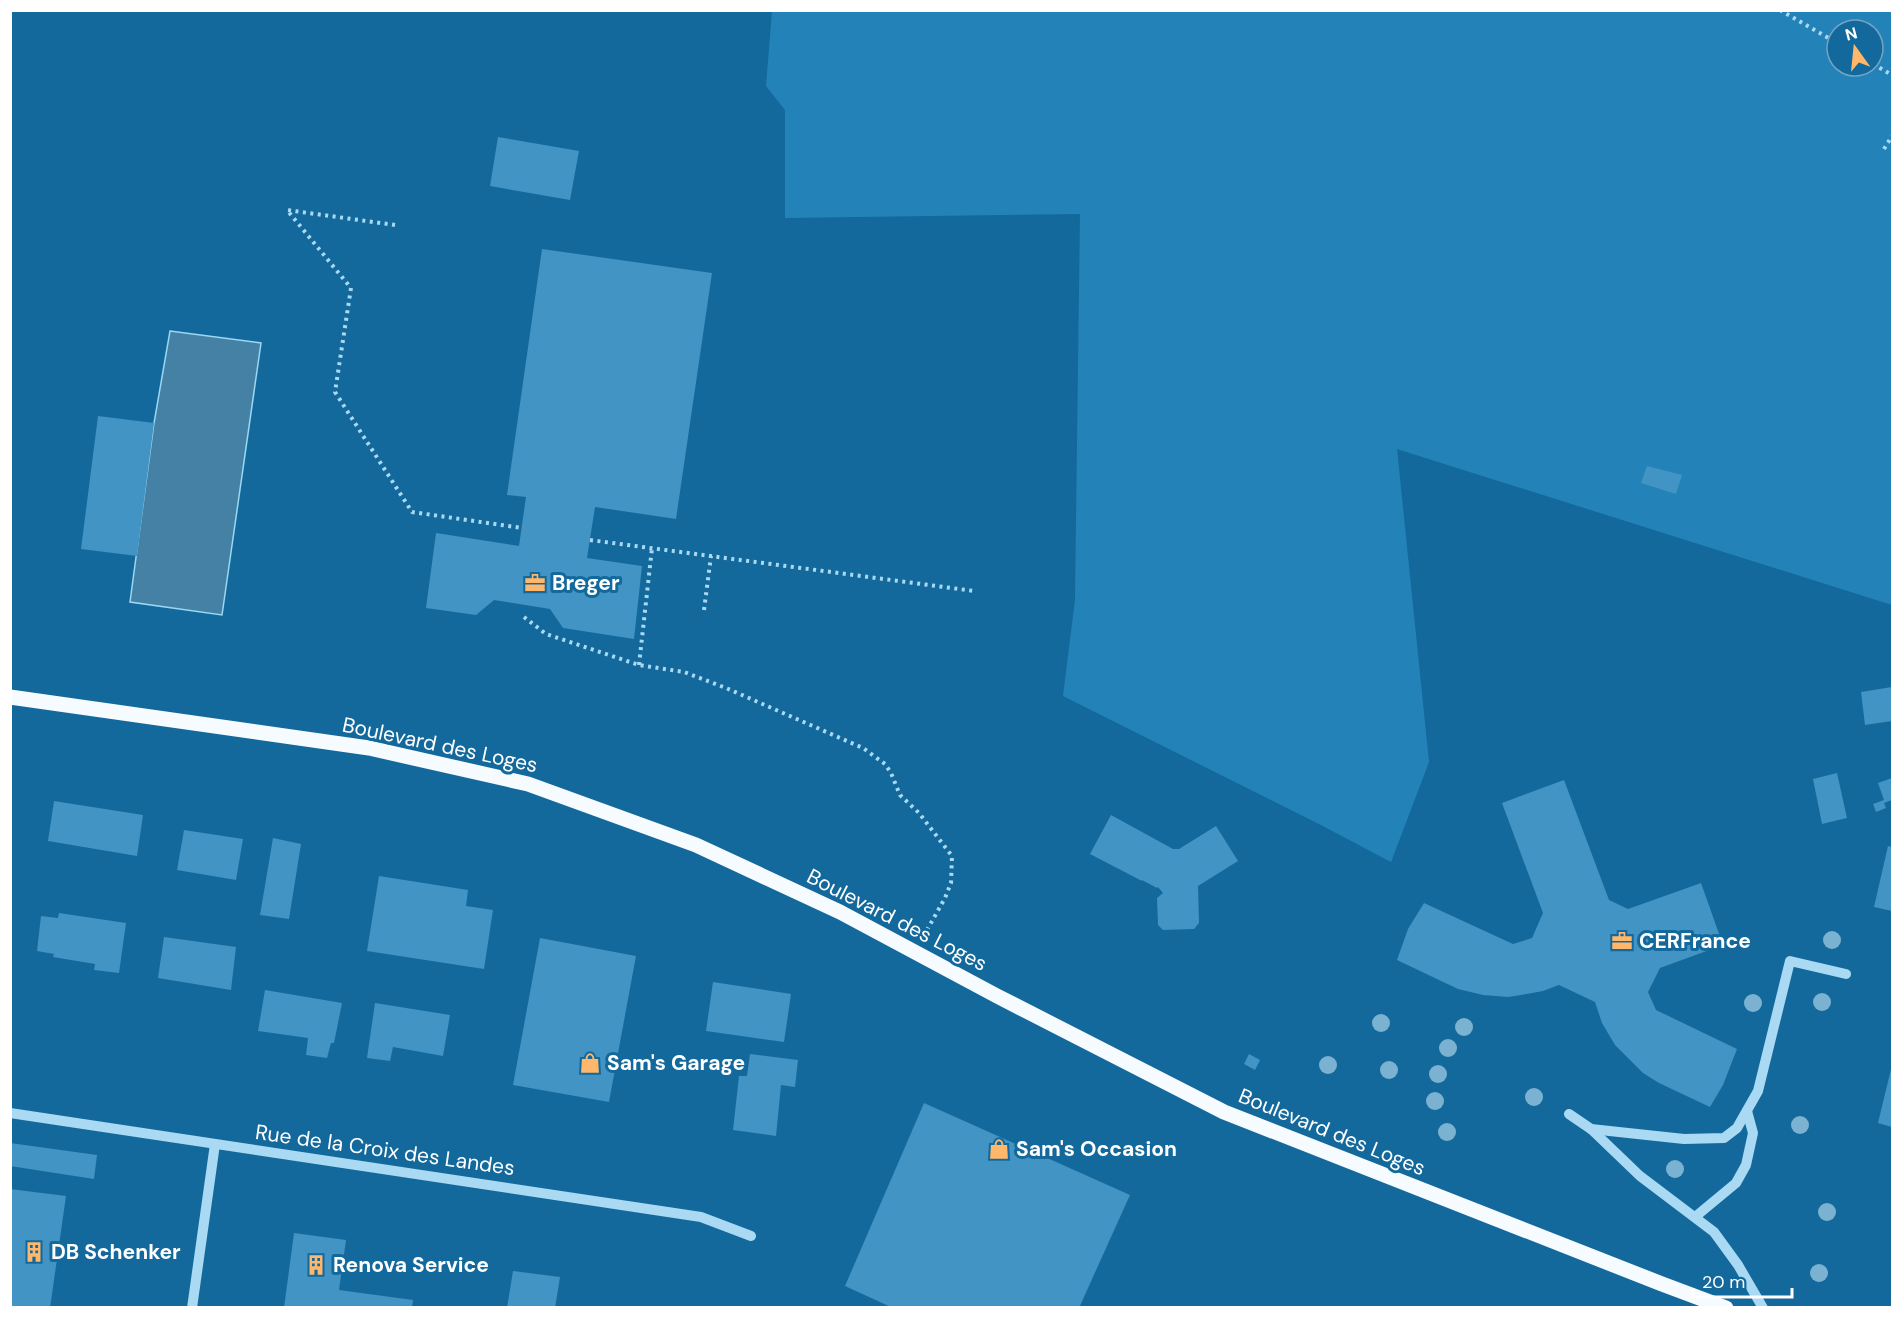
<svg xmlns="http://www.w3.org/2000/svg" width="1903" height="1318" font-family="'DM Sans',sans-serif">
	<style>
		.green { fill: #2383b9; fill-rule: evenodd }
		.water { fill: #4581a4; stroke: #9bd7f6; stroke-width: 1.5 }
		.building { fill: #4194c4 }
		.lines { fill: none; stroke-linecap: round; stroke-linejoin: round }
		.path { stroke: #a9d9f3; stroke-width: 4; stroke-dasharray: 3 4.5; stroke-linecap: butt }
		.minor { stroke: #a9d9f3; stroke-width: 10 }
		.major { stroke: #f5fbff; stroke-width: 15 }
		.tree { fill: #7cb2d1 }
		.labels { text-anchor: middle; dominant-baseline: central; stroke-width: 6; stroke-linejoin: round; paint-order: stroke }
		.poi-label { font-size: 21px; font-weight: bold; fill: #fff; stroke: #14699c; text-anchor: start }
		.street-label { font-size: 21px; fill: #fff; stroke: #14699c }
	</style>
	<rect width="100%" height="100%" fill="#14699c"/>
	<!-- green -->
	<path class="green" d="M 772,11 L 1892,11 L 1892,605 L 1397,449 L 1429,762 L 1391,862 L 1319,824 L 1063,696 L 1075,600 L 1080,214 L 785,218 L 785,110 L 766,86 ZM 1837,30 L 1873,30 L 1873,66 L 1837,66 Z"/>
	<!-- water -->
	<path class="water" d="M 170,331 L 261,343 L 222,615 L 130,602 L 154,423 Z"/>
	<!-- building -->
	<g class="building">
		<path d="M 498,137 L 579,151 L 570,200 L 490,186 Z"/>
		<path d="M 542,249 L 712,273 L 676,519 L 595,507 L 587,558 L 642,566 L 634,639 L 563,628 L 550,609 L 494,600 L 476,615 L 426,608 L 436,533 L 519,546 L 526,497 L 507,495 Z"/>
		<path d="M 98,416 L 154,423 L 137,556 L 81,549 Z"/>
		<path d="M 1647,466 L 1682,475 L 1676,494 L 1641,483 Z"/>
		<path d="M 1892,687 L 1892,721 L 1865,725 L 1861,692 Z"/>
		<path d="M 1837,773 L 1847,818 L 1822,824 L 1813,779 Z"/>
		<path d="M 1892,778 L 1892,800 L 1884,803 L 1886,808 L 1876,812 L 1873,804 L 1884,800 L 1878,783 Z"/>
		<path d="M 1564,780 L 1609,900 L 1628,909 L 1701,883 L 1723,945 L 1660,968 L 1648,992 L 1656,1010 L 1737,1049 L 1723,1085 L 1710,1107 L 1659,1083 L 1643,1073 L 1615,1045 L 1602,1023 L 1595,1002 L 1559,985 L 1543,991 L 1521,995 L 1508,997 L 1483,995 L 1458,989 L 1397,960 L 1408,929 L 1424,903 L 1513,944 L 1532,938 L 1543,913 L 1502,803 Z"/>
		<path d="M 54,801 L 143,815 L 137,856 L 48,841 Z"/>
		<path d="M 1111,815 L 1173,849 L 1179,849 L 1216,826 L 1238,861 L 1198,886 L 1199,923 L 1194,929 L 1163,930 L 1158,925 L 1157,898 L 1163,893 L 1158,887 L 1157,888 L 1142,880 L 1142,881 L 1090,854 Z"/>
		<path d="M 184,830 L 243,839 L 236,880 L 177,870 Z"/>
		<path d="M 273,838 L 301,844 L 289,919 L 260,915 Z"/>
		<path d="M 1888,846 L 1892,847 L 1892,911 L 1874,907 Z"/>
		<path d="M 379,876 L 468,890 L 466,906 L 493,910 L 484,969 L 367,951 Z"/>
		<path d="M 59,913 L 126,923 L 119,973 L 94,970 L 95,964 L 53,957 L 54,954 L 37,951 L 41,916 L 58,918 Z"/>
		<path d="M 164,937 L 236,947 L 231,990 L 158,978 Z"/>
		<path d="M 540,938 L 636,956 L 609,1102 L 513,1085 Z"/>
		<path d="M 713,982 L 791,994 L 784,1042 L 706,1031 Z"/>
		<path d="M 265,990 L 342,1003 L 334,1043 L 331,1043 L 327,1058 L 306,1055 L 308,1038 L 258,1031 Z"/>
		<path d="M 375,1003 L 450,1015 L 443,1056 L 393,1047 L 390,1061 L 367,1058 Z"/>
		<path d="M 750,1054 L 798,1060 L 795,1087 L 781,1085 L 776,1136 L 733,1130 L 739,1076 L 747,1076 Z"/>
		<path d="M 1249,1054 L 1260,1060 L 1255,1070 L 1244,1064 Z"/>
		<path d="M 1892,1065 L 1892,1127 L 1878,1123 Z"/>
		<path d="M 924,1103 L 1130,1195 L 1079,1308 L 893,1308 L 845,1286 Z"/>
		<path d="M 10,1143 L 97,1155 L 94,1179 L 10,1166 Z"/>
		<path d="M 10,1189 L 66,1196 L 50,1308 L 10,1308 Z"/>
		<path d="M 294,1233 L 346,1240 L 339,1290 L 413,1300 L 412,1308 L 284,1308 Z"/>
		<path d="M 513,1271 L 560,1277 L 555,1308 L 507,1308 Z"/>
	</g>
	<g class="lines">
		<!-- path -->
		<g class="path">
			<path d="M 1780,10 L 1837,43"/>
			<path d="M 1873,64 L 1892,75"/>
			<path d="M 1884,149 L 1892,136"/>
			<path d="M 395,225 L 287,210 L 351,288 L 335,392 L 412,512 L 522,528"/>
			<path d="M 590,540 L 974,591"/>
			<path d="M 704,610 L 711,556"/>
			<path d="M 524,617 L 546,634 L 639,665 L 684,672 L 726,688 L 863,748 L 885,764 L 891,773 L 900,795 L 919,813 L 952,856 L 951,883 L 945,898 L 927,930"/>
			<path d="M 639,665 L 652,548"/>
		</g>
		<!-- minor -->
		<g class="minor">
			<path d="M 10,1113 L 701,1217 L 751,1236"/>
			<path d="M 1569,1114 L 1591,1129 L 1640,1176 L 1714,1232 L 1738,1265 L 1763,1308"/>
			<path d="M 1591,1129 L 1684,1139 L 1724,1138 L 1737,1128 L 1758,1091 L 1790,961 L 1846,974"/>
			<path d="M 1695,1217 L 1736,1183 L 1746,1165 L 1753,1133 L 1747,1111"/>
			<path d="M 192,1308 L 215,1144"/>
		</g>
		<!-- major -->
		<path class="major" d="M 10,697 L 369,748 L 528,784 L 696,845 L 840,912 L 997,996 L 1224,1112 L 1662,1284 L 1726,1308"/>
	</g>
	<!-- trees -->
	<g class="tree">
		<circle cx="1832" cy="940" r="9"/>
		<circle cx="1822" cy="1002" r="9"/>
		<circle cx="1753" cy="1003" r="9"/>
		<circle cx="1381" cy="1023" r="9"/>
		<circle cx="1464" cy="1027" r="9"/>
		<circle cx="1448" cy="1048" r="9"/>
		<circle cx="1328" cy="1065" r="9"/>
		<circle cx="1389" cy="1070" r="9"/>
		<circle cx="1438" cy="1074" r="9"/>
		<circle cx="1534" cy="1097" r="9"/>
		<circle cx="1435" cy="1101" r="9"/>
		<circle cx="1800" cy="1125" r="9"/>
		<circle cx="1447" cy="1132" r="9"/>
		<circle cx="1675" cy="1169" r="9"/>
		<circle cx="1827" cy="1212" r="9"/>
		<circle cx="1819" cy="1273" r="9"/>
	</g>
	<!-- icons -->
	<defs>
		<g id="office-bare" transform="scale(1.62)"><path d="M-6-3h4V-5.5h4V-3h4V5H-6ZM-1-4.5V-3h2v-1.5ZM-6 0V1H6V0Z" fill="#ffb86b" stroke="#14699c" stroke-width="2.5" paint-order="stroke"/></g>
		<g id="shop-bare" transform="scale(1.62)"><path d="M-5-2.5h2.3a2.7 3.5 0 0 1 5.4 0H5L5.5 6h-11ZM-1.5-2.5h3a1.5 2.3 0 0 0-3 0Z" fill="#ffb86b" stroke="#14699c" stroke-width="2.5" paint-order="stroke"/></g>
		<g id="building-bare" transform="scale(1.62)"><path d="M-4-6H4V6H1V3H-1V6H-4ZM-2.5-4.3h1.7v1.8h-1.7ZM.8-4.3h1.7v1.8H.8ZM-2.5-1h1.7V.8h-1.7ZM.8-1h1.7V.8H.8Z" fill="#ffb86b" stroke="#14699c" stroke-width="2.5" paint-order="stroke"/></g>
	</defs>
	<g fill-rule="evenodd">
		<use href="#office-bare" x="535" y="583"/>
		<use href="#office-bare" x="1622" y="941"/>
		<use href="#shop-bare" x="590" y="1063"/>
		<use href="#shop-bare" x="999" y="1149"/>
		<use href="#building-bare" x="34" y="1252"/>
		<use href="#building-bare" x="316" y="1265"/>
	</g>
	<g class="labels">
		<!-- poi labels -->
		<g class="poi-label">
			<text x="552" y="583">Breger</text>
			<text x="1639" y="941">CERFrance</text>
			<text x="607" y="1063">Sam's Garage</text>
			<text x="1016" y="1149">Sam's Occasion</text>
			<text x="51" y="1252">DB Schenker</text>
			<text x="333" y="1265">Renova Service</text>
		</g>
		<!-- street labels -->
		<g class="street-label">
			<text transform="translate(440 745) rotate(12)">Boulevard des Loges</text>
			<text transform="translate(897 920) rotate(27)">Boulevard des Loges</text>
			<text transform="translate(1332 1132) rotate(22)">Boulevard des Loges</text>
			<text transform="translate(385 1150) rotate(8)">Rue de la Croix des Landes</text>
		</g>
	</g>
	<!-- border -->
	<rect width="1903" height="1318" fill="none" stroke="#ffffff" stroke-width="24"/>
	<!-- north arrow -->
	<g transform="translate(1855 48) rotate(345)"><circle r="28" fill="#14699c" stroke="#72a5c4" stroke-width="1.5"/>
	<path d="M0-4.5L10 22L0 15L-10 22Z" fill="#ffb86b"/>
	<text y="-9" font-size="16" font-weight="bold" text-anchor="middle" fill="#ffffff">N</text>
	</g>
	<!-- scale -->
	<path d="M1693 1288v9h99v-9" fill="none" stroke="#ffffff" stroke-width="3"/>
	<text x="1702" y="1288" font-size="18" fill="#ffffff" stroke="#14699c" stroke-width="4.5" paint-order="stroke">20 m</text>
</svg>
